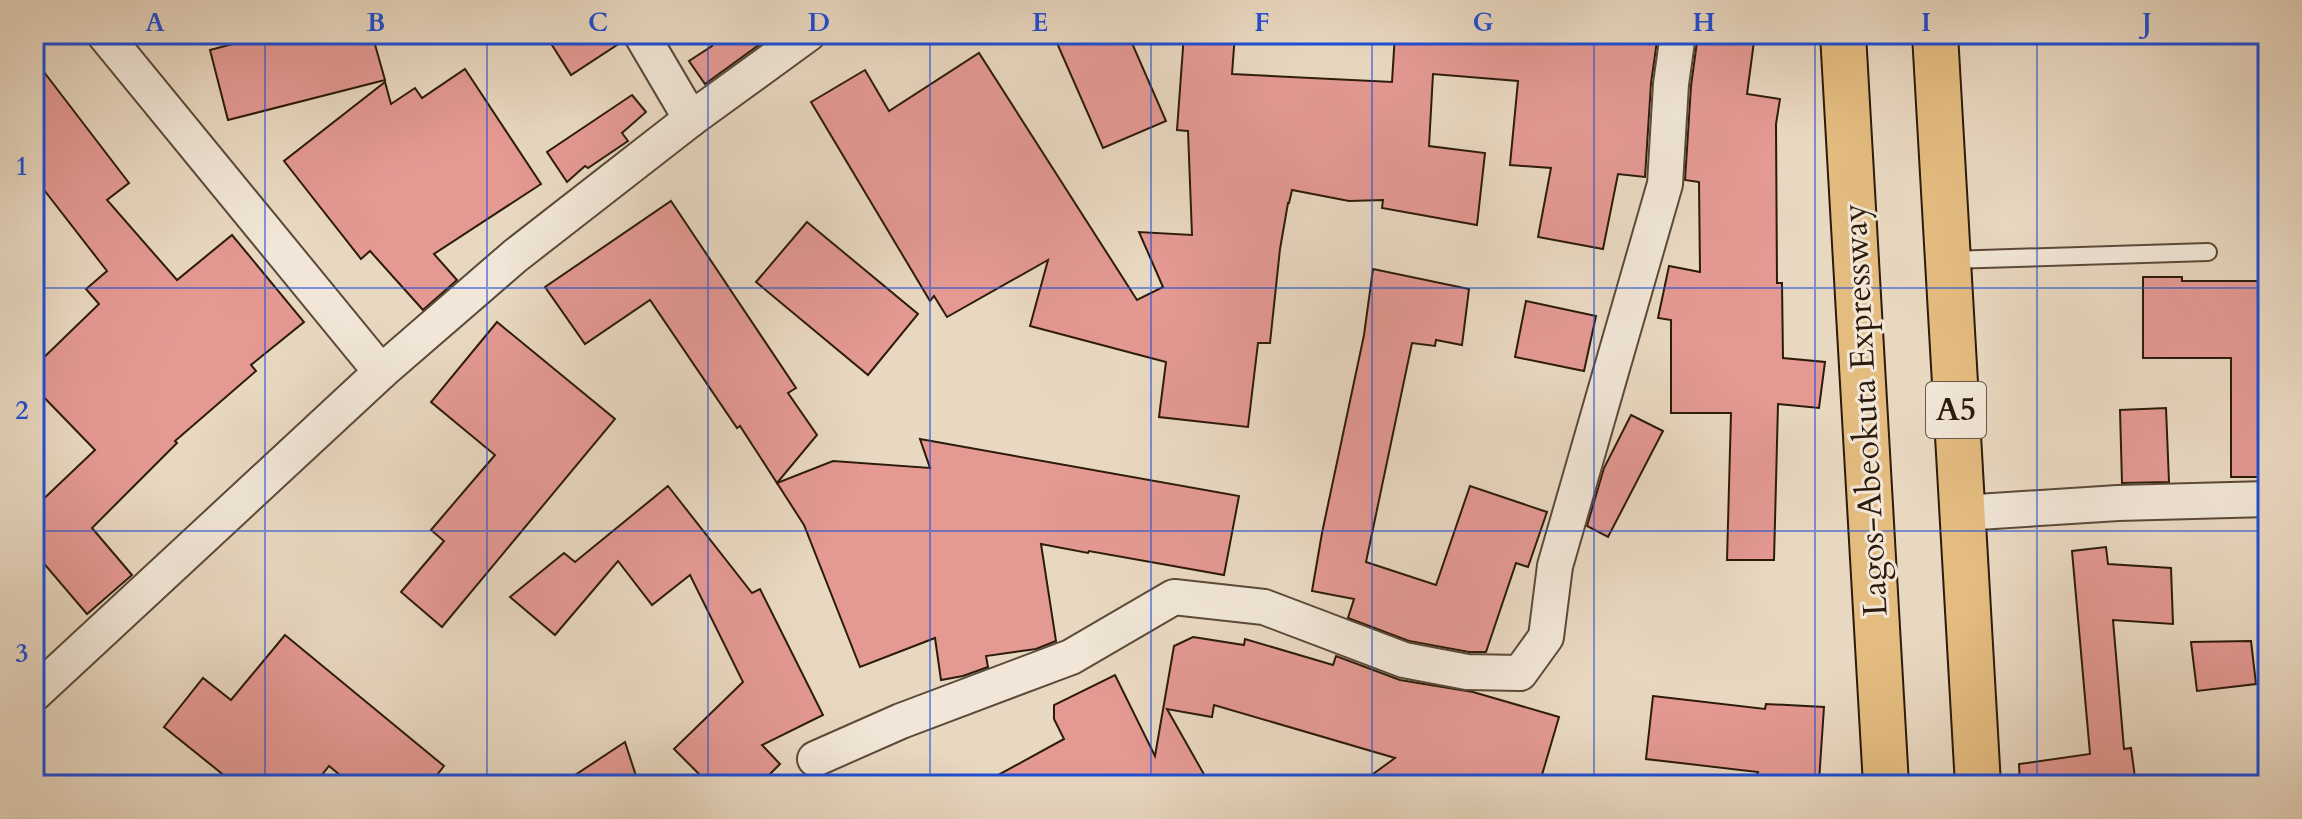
<svg xmlns="http://www.w3.org/2000/svg" width="2302" height="819" font-family="Cardo,serif">
	<style>
		.building { fill: #e49993; stroke: #2c1b0b; stroke-width: 2 }
		.lines { fill: none; stroke-linecap: round; stroke-linejoin: round }
		.service-casing { stroke: #5b4a38; stroke-width: 20 }
		.minor-casing { stroke: #5b4a38; stroke-width: 38 }
		.trunk-casing { stroke: #2c1b0b; stroke-width: 48 }
		.service { stroke: #f1e6d7; stroke-width: 16 }
		.minor { stroke: #f1e6d7; stroke-width: 34 }
		.trunk { stroke: #e4bc80; stroke-width: 44 }
		.grid { fill: none; stroke: #1d4ed8; stroke-width: 2; stroke-opacity: 0.55 }
		.labels { text-anchor: middle; dominant-baseline: central; stroke-width: 6; stroke-linejoin: round; paint-order: stroke }
		.shield { fill: #f1e6d7; stroke: #675848; stroke-width: 2 }
		.shield-label { font-size: 32px; font-weight: bold; fill: #2c1b0b }
		.street-label { font-size: 34px; fill: #2c1b0b; stroke: #f1e6d7 }
		.neatline { fill: none; stroke: #1d4ed8; stroke-width: 3 }
		.grid-label { font-size: 26px; text-anchor: middle; font-weight: bold; fill: #1d4ed8 }
	</style>
	<rect width="100%" height="100%" fill="#e9d8c1"/>
	<filter id="stains"><feTurbulence type="fractalNoise" baseFrequency=".0025" numOctaves="4"/><feColorMatrix values="0 0 0 0 .2 0 0 0 0 .09 0 0 0 0 .02 0 0 0 .5 -.17"/></filter>
	<radialGradient id="worn" r=".72"><stop offset=".6" stop-color="#630" stop-opacity="0"/><stop offset="1" stop-color="#630" stop-opacity=".3"/></radialGradient>
	<!-- building -->
	<g class="building">
		<path d="M 270,34 L 372,34 L 385,80 L 228,120 L 210,50 Z"/>
		<path d="M 545,34 L 621,34 L 623,41 L 571,75 Z"/>
		<path d="M 704,34 L 774,34 L 705,84 L 689,61 L 712,46 Z"/>
		<path d="M 1053,34 L 1128,34 L 1166,121 L 1103,148 Z"/>
		<path d="M 1184,34 L 1235,34 L 1232,74 L 1392,82 L 1395,34 L 1658,34 L 1651,83 L 1645,177 L 1618,174 L 1603,249 L 1538,237 L 1551,168 L 1510,165 L 1518,81 L 1433,74 L 1429,146 L 1485,153 L 1477,225 L 1382,208 L 1383,200 L 1349,201 L 1292,190 L 1289,203 L 1288,203 L 1280,249 L 1270,343 L 1258,343 L 1248,427 L 1159,417 L 1166,362 L 1030,326 L 1048,260 L 947,317 L 934,296 L 930,301 L 811,102 L 865,70 L 889,111 L 979,53 L 1137,300 L 1163,287 L 1139,232 L 1192,235 L 1188,131 L 1177,130 Z"/>
		<path d="M 1698,34 L 1755,34 L 1747,94 L 1780,99 L 1776,124 L 1777,283 L 1782,283 L 1783,358 L 1825,362 L 1819,408 L 1778,404 L 1774,560 L 1727,560 L 1731,413 L 1671,413 L 1671,320 L 1658,318 L 1669,266 L 1700,272 L 1699,182 L 1685,180 L 1691,86 Z"/>
		<path d="M 34,59 L 129,183 L 107,200 L 177,280 L 232,235 L 304,322 L 251,365 L 256,371 L 175,441 L 177,443 L 92,528 L 132,575 L 87,614 L 34,552 L 34,508 L 95,450 L 34,387 L 34,367 L 99,304 L 86,289 L 107,271 L 34,177 Z"/>
		<path d="M 465,69 L 541,184 L 434,254 L 457,280 L 423,310 L 370,251 L 361,259 L 284,161 L 385,82 L 391,104 L 415,88 L 422,98 Z"/>
		<path d="M 632,95 L 646,112 L 622,133 L 628,141 L 588,168 L 585,166 L 567,182 L 547,152 Z"/>
		<path d="M 671,201 L 796,388 L 788,393 L 817,435 L 777,483 L 740,426 L 737,428 L 650,300 L 585,344 L 545,287 Z"/>
		<path d="M 807,222 L 918,314 L 868,375 L 756,282 Z"/>
		<path d="M 1373,269 L 1469,289 L 1462,345 L 1436,340 L 1435,346 L 1412,343 L 1366,562 L 1436,585 L 1470,486 L 1547,512 L 1528,567 L 1516,563 L 1486,652 L 1469,652 L 1409,641 L 1348,618 L 1354,599 L 1312,591 L 1322,533 L 1364,335 Z"/>
		<path d="M 2143,277 L 2182,277 L 2182,281 L 2268,281 L 2268,477 L 2231,477 L 2231,358 L 2143,358 Z"/>
		<path d="M 1526,301 L 1596,316 L 1584,371 L 1515,357 Z"/>
		<path d="M 497,322 L 615,419 L 442,627 L 401,592 L 444,541 L 431,530 L 495,455 L 431,402 Z"/>
		<path d="M 2166,408 L 2169,482 L 2122,483 L 2120,410 Z"/>
		<path d="M 1631,415 L 1663,431 L 1608,537 L 1587,526 L 1604,468 Z"/>
		<path d="M 920,439 L 1239,496 L 1224,575 L 1089,551 L 1088,553 L 1041,544 L 1056,641 L 1036,649 L 986,656 L 988,667 L 963,676 L 941,680 L 935,638 L 860,667 L 804,525 L 777,483 L 833,461 L 930,468 Z"/>
		<path d="M 668,486 L 752,593 L 760,589 L 823,715 L 762,745 L 780,764 L 759,785 L 710,785 L 674,749 L 743,682 L 690,575 L 652,605 L 618,561 L 555,635 L 510,597 L 564,553 L 575,562 Z"/>
		<path d="M 2106,547 L 2108,564 L 2171,568 L 2173,624 L 2113,620 L 2124,749 L 2131,748 L 2136,785 L 2020,785 L 2019,764 L 2090,754 L 2072,551 Z"/>
		<path d="M 285,635 L 444,766 L 429,785 L 352,785 L 329,766 L 314,785 L 236,785 L 164,727 L 203,678 L 231,700 Z"/>
		<path d="M 1193,637 L 1244,645 L 1245,639 L 1333,665 L 1336,656 L 1400,680 L 1473,692 L 1559,717 L 1539,785 L 1358,785 L 1395,758 L 1214,705 L 1212,717 L 1167,709 L 1210,785 L 980,785 L 1064,739 L 1054,719 L 1054,705 L 1115,675 L 1155,756 L 1174,646 Z"/>
		<path d="M 2251,641 L 2256,684 L 2197,691 L 2191,642 Z"/>
		<path d="M 1653,696 L 1765,709 L 1766,704 L 1824,707 L 1819,781 L 1757,775 L 1758,772 L 1646,759 Z"/>
		<path d="M 625,742 L 639,785 L 560,785 Z"/>
	</g>
	<g class="lines">
		<!-- service casing -->
		<g class="service-casing">
			<path id="service" d="M 1949,260 L 2208,252"/>
		</g>
		<!-- minor casing -->
		<g class="minor-casing">
			<g id="minor">
				<path d="M 104,34 L 381,372"/>
				<path d="M 641,34 L 691,119"/>
				<path d="M 1962,513 L 2118,503 L 2268,499"/>
				<path d="M 34,694 L 381,372 L 515,256 L 691,119 L 808,34"/>
				<path d="M 815,759 L 901,721 L 1071,657 L 1174,597 L 1264,607 L 1404,660 L 1467,672 L 1520,673 L 1546,637 L 1555,566 L 1665,184 L 1671,84 L 1678,34"/>
			</g>
		</g>
		<!-- trunk casing -->
		<g class="trunk-casing">
			<g id="trunk">
				<path d="M 1843,34 L 1886,785"/>
				<path d="M 1935,34 L 1978,785"/>
			</g>
		</g>
		<!-- service -->
		<use href="#service" class="service"/>
		<!-- minor -->
		<use href="#minor" class="minor"/>
		<!-- trunk -->
		<use href="#trunk" class="trunk"/>
	</g>
	<!-- grid -->
	<path class="grid" d="M 265,34 L 265,785M 487,34 L 487,785M 708,34 L 708,785M 930,34 L 930,785M 1151,34 L 1151,785M 1372,34 L 1372,785M 1594,34 L 1594,785M 1815,34 L 1815,785M 2037,34 L 2037,785M 34,288 L 2268,288M 34,531 L 2268,531"/>
	<g class="labels">
		<!-- shield labels -->
		<rect class="shield" x="1926" y="382" width="60" height="56" rx="6"/>
		<g class="shield-label">
			<text x="1956" y="410">A5</text>
		</g>
		<!-- street labels -->
		<g class="street-label">
			<text transform="translate(1865 410) rotate(-93)">Lagos-Abeokuta Expressway</text>
		</g>
	</g>
	<!-- margin -->
	<rect width="2302" height="819" fill="none" stroke="#e9d8c1" stroke-width="88"/>
	<rect x="44" y="44" width="2214" height="731" class="neatline"/>
	<g class="grid-label">
		<text x="155" y="31">A</text>
		<text x="376" y="31">B</text>
		<text x="598" y="31">C</text>
		<text x="819" y="31">D</text>
		<text x="1040" y="31">E</text>
		<text x="1262" y="31">F</text>
		<text x="1483" y="31">G</text>
		<text x="1704" y="31">H</text>
		<text x="1926" y="31">I</text>
		<text x="2147" y="31">J</text>
		<text x="22" y="175">1</text>
		<text x="22" y="419">2</text>
		<text x="22" y="662">3</text>
	</g>
	<rect width="100%" height="100%" filter="url(#stains)"/>
	<rect width="100%" height="100%" fill="url(#worn)"/>
</svg>
